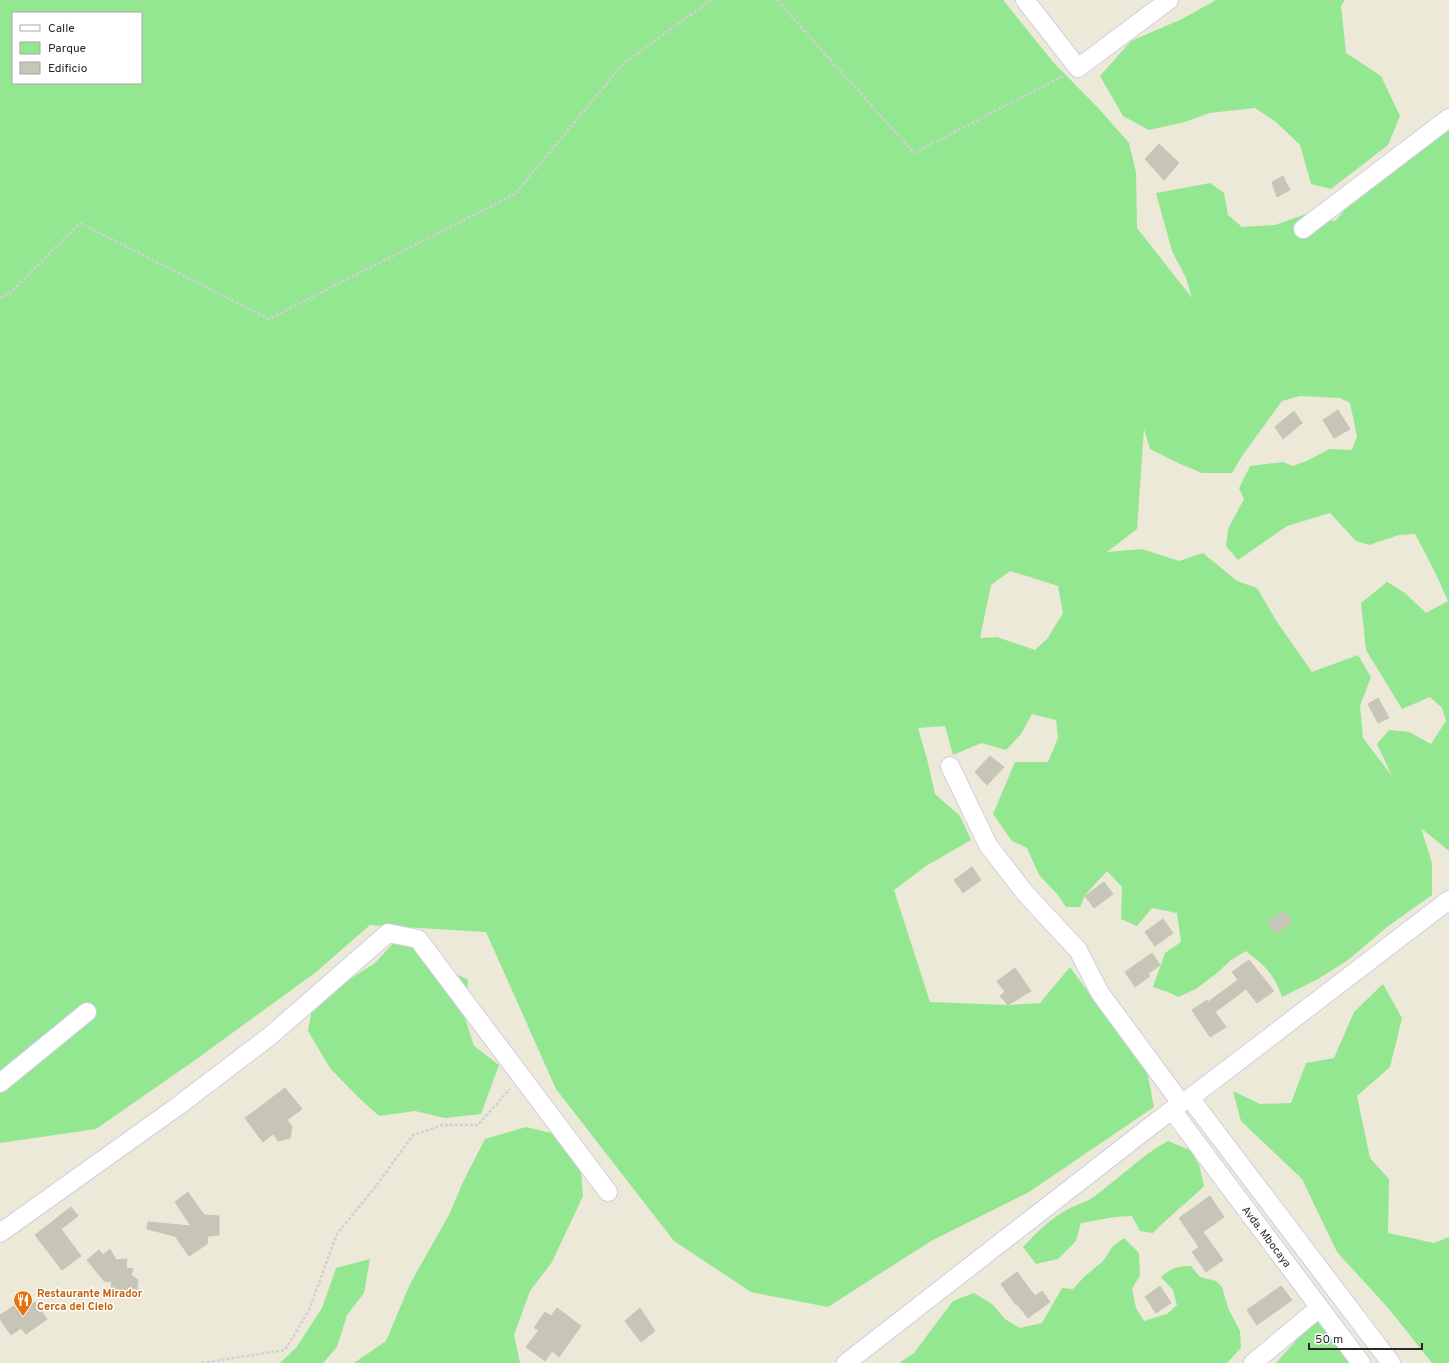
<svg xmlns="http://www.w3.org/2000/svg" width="1449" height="1363" font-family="Overpass,sans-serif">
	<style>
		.green { fill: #92e790; fill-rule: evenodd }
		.building { fill: #c6c5b8; stroke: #c7c6b2 }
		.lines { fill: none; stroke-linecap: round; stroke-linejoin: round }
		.minor-casing { stroke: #d0cde2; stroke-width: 20 }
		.path { stroke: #d0d0d0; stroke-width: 2.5; stroke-dasharray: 3 2; stroke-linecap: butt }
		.minor { stroke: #fff; stroke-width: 18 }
		.labels { text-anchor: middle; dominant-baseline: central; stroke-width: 3; stroke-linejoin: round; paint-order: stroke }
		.street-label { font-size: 11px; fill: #282828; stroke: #fff }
		.food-label { font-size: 11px; font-weight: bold; fill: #c56008; stroke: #fff; text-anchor: start }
	</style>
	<rect width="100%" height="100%" fill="#ece9d8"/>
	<!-- green -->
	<g class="green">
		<path d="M 0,0 L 1003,0 L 1053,62 L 1100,110 L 1129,143 L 1136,172 L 1137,228 L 1192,298 L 1186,278 L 1172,251 L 1156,193 L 1210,183 L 1224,193 L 1228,215 L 1242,227 L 1275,225 L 1306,214 L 1335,221 L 1362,190 L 1449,129 L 1449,851 L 1421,828 L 1432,863 L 1432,895 L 1387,927 L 1348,960 L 1318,979 L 1282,997 C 1274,974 1265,966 1246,951 L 1231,960 L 1217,973 L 1196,989 L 1178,997 L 1168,992 L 1153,987 L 1165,953 L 1181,942 L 1177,913 L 1152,908 L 1137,926 L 1121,919 L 1122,887 L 1107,871 L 1085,895 L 1080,907 L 1066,907 L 1058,895 L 1039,875 L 1027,848 L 1012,841 L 993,814 L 1015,762 L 1048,762 L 1058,738 L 1056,720 L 1032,714 L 1021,734 L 1006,750 L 981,743 L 953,755 L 945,726 L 918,728 L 927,759 L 935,794 L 960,816 L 971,840 L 926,866 L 894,890 L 930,1002 L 1008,1005 L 1040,1003 L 1070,967 L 1106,1017 L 1144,1056 L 1154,1107 L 1029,1192 L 931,1241 L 828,1307 L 751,1292 L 674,1241 L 556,1089 L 486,932 L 370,925 L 316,972 L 198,1058 L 96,1129 L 0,1143 ZM 13,13 L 141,13 L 141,83 L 13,83 ZM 1300,396 L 1340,398 L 1350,403 L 1357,436 L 1352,450 L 1329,449 L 1309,460 L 1293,466 L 1283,462 L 1250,466 L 1239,488 L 1244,499 L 1228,529 L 1226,546 L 1238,560 L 1287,526 L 1330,513 L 1356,541 L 1369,545 L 1399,535 L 1415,534 L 1434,570 L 1448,601 L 1426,613 L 1405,593 L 1387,582 L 1361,603 L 1366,650 L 1402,709 L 1430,697 L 1442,708 L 1446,721 L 1431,744 L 1409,732 L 1389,730 L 1377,744 L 1392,776 L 1363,738 L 1360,706 L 1371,677 L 1358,655 L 1312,672 L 1277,622 L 1257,588 L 1237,581 L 1203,553 L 1179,561 L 1142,549 L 1107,552 L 1137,529 L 1144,429 L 1150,449 L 1180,464 L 1202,473 L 1232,473 L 1242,456 L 1282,401 ZM 1010,571 L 1030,577 L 1058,586 L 1063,613 L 1047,639 L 1035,650 L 997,637 L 980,638 L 991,585 Z"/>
		<path d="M 1216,0 L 1345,0 L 1341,6 L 1346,53 L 1381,76 L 1400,116 L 1388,145 L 1331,189 L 1311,184 L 1300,145 L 1276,122 L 1255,108 L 1209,113 L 1185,122 L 1149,130 L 1123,116 L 1100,76 L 1131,41 L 1182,19 Z"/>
		<path d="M 399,937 L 447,969 L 468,980 L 465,1018 L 474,1046 L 499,1065 L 481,1114 L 445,1118 L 415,1111 L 379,1116 L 357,1096 L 330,1068 L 308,1031 L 313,1003 L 375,963 Z"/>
		<path d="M 1383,984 L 1402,1018 L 1390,1067 L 1357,1096 L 1370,1158 L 1389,1179 L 1388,1233 L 1434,1243 L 1449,1237 L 1449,1363 L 1432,1363 L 1389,1309 L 1337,1252 L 1302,1179 L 1241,1121 L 1233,1091 L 1260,1104 L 1291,1103 L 1306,1063 L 1334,1058 L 1354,1012 Z"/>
		<path d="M 526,1127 L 555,1134 L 579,1149 L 583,1196 L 552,1262 L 530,1291 L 514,1335 L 520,1363 L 354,1363 L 386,1341 L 410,1284 L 449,1215 L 463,1182 L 485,1139 Z"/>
		<path d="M 1168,1141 L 1190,1150 L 1199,1165 L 1204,1186 C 1187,1203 1169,1216 1153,1233 L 1140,1231 L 1132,1216 L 1115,1217 L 1081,1223 L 1076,1241 L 1058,1259 L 1036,1264 L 1023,1247 C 1037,1232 1051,1218 1070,1208 C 1077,1204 1085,1203 1092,1198 C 1118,1180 1140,1156 1168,1141 Z"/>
		<path d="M 1124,1238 L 1139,1253 L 1140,1275 L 1132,1289 L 1136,1308 L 1144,1321 L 1167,1314 L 1177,1305 L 1173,1290 L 1161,1277 C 1172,1268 1177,1266 1191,1266 L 1200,1277 L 1216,1281 L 1222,1287 L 1228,1308 L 1240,1331 L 1241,1348 L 1227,1363 L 899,1363 L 914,1353 L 953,1301 L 974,1293 L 992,1304 L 1005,1319 L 1020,1328 L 1042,1323 L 1062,1288 L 1073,1289 L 1084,1277 L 1103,1261 L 1113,1246 Z"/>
		<path d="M 370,1259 L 364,1293 L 347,1315 L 337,1347 L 323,1363 L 280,1363 L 296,1348 L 322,1308 L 336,1268 Z"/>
		<path d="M 1316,1318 L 1355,1363 L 1276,1363 Z"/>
	</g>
	<!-- building -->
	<g class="building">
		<path d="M 1159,144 L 1179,163 L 1164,180 L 1145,159 Z"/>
		<path d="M 1283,176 L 1290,190 L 1277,197 L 1272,182 Z"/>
		<path d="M 1338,410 L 1350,429 L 1334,438 L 1323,420 Z"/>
		<path d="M 1294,411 L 1302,423 L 1283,439 L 1275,427 Z"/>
		<path d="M 1378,698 L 1389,718 L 1378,723 L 1368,704 Z"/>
		<path d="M 990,756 L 1004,767 L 987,785 L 975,772 Z"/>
		<path d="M 972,867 L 981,880 L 963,893 L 954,880 Z"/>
		<path d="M 1104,882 L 1113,894 L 1094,908 L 1085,896 Z"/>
		<path d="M 1284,911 L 1292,923 L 1276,933 L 1267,922 Z"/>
		<path d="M 1163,919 L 1173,933 L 1155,946 L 1145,932 Z"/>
		<path d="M 1152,953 L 1160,965 L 1148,974 L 1150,976 L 1135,987 L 1125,972 Z"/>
		<path d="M 1249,960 L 1274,991 L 1257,1003 L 1246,989 L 1215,1012 L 1226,1027 L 1210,1037 L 1192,1010 L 1207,1000 L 1208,1002 L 1238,980 L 1232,972 Z"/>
		<path d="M 1015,968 L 1031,991 L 1008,1005 L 1000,996 L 1005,992 L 997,981 Z"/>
		<path d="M 285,1088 L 302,1109 L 287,1120 L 292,1127 L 290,1138 L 278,1141 L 273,1134 L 263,1142 L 245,1118 Z"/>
		<path d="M 188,1192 L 204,1215 L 219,1216 L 219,1235 L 208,1236 L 207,1244 L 189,1256 L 175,1236 L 147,1229 L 148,1222 L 191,1226 L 175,1202 Z"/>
		<path d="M 1210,1196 L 1224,1217 L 1203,1232 L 1223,1260 L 1206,1272 L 1192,1252 L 1199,1247 L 1179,1218 Z"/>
		<path d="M 71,1207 L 78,1216 L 61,1229 L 81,1256 L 62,1270 L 35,1235 Z"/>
		<path d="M 110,1249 L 116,1260 L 127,1259 L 126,1268 L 133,1269 L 131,1275 L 138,1280 L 136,1298 L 119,1296 L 122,1290 L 111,1289 L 112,1282 L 104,1281 L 87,1260 L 99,1250 L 103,1255 Z"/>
		<path d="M 1017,1272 L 1035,1296 L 1042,1291 L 1050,1302 L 1028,1318 L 1017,1304 L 1016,1305 L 1001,1284 Z"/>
		<path d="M 1160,1286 L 1171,1303 L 1156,1313 L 1145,1297 Z"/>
		<path d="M 1281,1286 L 1292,1300 L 1257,1325 L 1247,1310 Z"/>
		<path d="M 35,1302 L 47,1319 L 26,1334 L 21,1328 L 11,1335 L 0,1319 L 0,1315 L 14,1306 L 19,1312 Z"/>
		<path d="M 557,1308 L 581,1326 L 559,1357 L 552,1351 L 545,1361 L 526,1347 L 539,1330 L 534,1328 L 545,1312 L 551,1316 Z"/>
		<path d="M 640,1308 L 655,1331 L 641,1342 L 625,1321 Z"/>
	</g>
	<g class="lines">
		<!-- minor casing -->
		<g class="minor-casing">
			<g id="minor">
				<path d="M 1025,0 L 1078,68 L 1169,0"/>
				<path d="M 1303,229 L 1449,118"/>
				<path d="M 950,766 L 988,845 L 1025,893 L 1078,950 L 1100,993 L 1181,1103"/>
				<path d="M 0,1083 L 87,1012"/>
				<path d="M 1190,1098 L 1391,1363"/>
				<path d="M 1172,1110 L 1361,1363"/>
				<path d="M 0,1233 L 178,1106 L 270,1036 L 388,933 L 418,939 L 608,1192"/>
				<path d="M 846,1363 L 1152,1125 L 1181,1103 L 1190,1098 L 1449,900"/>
				<path d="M 1253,1363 L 1319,1308"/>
			</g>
		</g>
		<!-- path -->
		<g class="path">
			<path d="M 777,0 L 914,153 L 1065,75"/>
			<path d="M 0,298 L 8,295 L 80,223 L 269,319 L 515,194 L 622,65 L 711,0"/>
			<path d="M 202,1363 L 285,1350 L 309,1310 L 337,1234 L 376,1186 L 413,1135 L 442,1125 L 478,1125 L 510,1089"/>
		</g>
		<!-- minor -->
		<use href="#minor" class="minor"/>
	</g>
	<!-- icons -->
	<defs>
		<g id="restaurant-pin" transform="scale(1)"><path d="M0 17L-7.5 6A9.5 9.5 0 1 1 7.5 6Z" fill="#e8710a" stroke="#fff"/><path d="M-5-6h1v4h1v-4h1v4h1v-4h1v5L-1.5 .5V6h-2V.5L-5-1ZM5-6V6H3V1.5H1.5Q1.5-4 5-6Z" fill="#fff"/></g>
	</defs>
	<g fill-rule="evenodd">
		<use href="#restaurant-pin" x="23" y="1300"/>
	</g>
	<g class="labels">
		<!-- street labels -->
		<g class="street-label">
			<text transform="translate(1266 1237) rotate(53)">Avda. Mbocaya</text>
		</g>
		<!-- food labels -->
		<g class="food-label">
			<text x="37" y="1294">Restaurante Mirador<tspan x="37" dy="13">Cerca del Cielo</tspan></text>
		</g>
	</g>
	<!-- legend -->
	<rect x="12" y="12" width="130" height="72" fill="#ffffff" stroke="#a9a9a9"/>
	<rect x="20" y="25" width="20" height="6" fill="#ffffff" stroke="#a9a9a9"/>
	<text x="48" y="32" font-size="12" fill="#282828">Calle</text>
	<rect x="20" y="42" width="20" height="12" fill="#92e790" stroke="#a9a9a9"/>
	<text x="48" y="52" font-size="12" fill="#282828">Parque</text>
	<rect x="20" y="62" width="20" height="12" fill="#c6c5b8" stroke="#a9a9a9"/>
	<text x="48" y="72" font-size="12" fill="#282828">Edificio</text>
	<!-- scale -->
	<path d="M1309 1343v6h113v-6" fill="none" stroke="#282828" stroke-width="2"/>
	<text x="1315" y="1343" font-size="12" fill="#282828" stroke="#ffffff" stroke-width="3" paint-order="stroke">50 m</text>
</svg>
